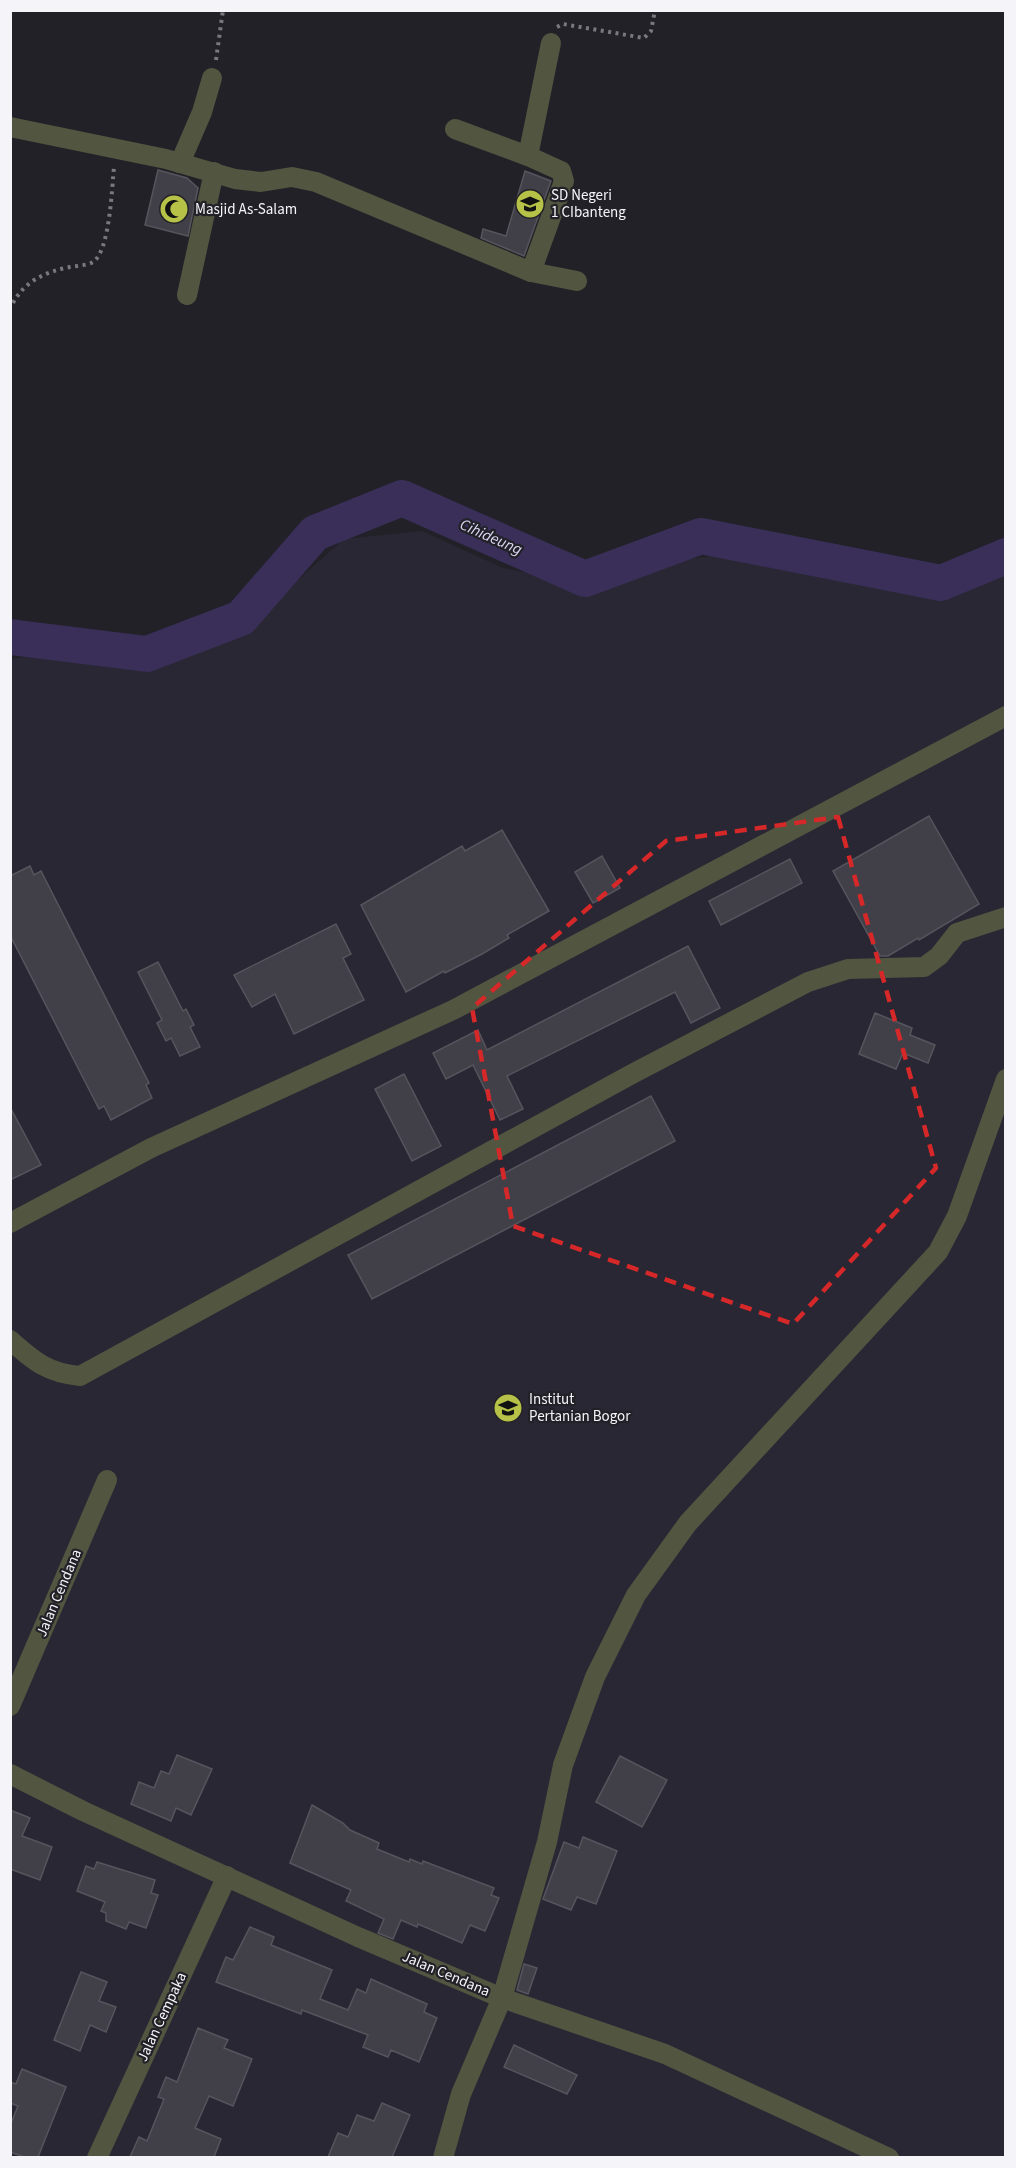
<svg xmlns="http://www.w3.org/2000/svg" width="1016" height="2168" font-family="'Source Sans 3',sans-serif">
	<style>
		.built { fill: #2a2734 }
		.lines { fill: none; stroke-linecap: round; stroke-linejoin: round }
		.river { stroke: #392f59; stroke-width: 36 }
		.building { fill: #414048; stroke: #56545c; stroke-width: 1.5 }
		.path { stroke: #79787e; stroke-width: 4; stroke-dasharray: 3 4.5; stroke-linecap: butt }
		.minor { stroke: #525540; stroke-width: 20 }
		.marked { fill: none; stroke: #d62828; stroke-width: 4.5; stroke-dasharray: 12 8; stroke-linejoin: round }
		.labels { text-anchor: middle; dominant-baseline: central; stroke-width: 4.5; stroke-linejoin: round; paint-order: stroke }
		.poi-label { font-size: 15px; fill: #f5f4f9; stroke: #222128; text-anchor: start }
		.street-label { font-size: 15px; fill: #f5f4f9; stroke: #222128 }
		.water-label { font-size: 16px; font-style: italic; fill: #dcd7f5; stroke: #222128 }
	</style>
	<rect width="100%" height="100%" fill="#222128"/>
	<!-- built -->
	<path class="built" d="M 422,531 L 503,568 L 576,582 L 655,563 L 729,554 L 1005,575 L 1005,2157 L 11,2157 L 10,659 L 168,641 L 256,617 L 344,539 Z"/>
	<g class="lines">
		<!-- river -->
		<path class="river" d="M 10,637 L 147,654 L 241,618 L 315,533 L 402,498 L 585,579 L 701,536 L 941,583 L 1006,556"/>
	</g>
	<!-- building -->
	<g class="building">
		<path d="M 158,170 L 187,178 L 198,188 L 188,236 L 145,225 Z"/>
		<path d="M 525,171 L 551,181 L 524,256 L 481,238 L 483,229 L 506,236 Z"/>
		<path d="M 929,816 L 979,904 L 919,940 L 918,938 L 888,956 L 880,956 L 833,871 Z"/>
		<path d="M 502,830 L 549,911 L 507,935 L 509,938 L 482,954 L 445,973 L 444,971 L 406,992 L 361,905 L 462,846 L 465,851 Z"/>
		<path d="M 602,856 L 620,888 L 593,903 L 575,872 Z"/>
		<path d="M 790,859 L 802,883 L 721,925 L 709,901 Z"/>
		<path d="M 30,866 L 34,875 L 41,871 L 149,1083 L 146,1085 L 152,1098 L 111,1120 L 104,1106 L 99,1109 L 10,935 L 10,876 Z"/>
		<path d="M 336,924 L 351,954 L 343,958 L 364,1000 L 294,1034 L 275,994 L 252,1007 L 234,975 Z"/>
		<path d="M 688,946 L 720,1008 L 691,1023 L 675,992 L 507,1076 L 523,1109 L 500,1120 L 473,1065 L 446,1079 L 433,1053 L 478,1030 L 487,1050 Z"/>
		<path d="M 158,962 L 183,1011 L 186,1009 L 194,1025 L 190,1027 L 200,1047 L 180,1056 L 171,1038 L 166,1041 L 157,1023 L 162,1020 L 138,972 Z"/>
		<path d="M 875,1013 L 912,1028 L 910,1035 L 935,1045 L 928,1063 L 903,1053 L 896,1069 L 859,1054 Z"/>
		<path d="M 404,1074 L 441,1146 L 412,1161 L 375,1089 Z"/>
		<path d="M 651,1096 L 675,1141 L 372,1299 L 348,1255 Z"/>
		<path d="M 10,1107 L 41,1165 L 10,1180 Z"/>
		<path d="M 177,1755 L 212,1769 L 191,1815 L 176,1808 L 171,1821 L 131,1804 L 139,1782 L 154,1788 L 161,1771 L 169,1774 Z"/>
		<path d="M 620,1756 L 667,1780 L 642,1827 L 596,1802 Z"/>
		<path d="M 312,1805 L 343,1823 L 350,1830 L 379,1843 L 377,1849 L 409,1862 L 410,1859 L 422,1864 L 423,1861 L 494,1888 L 491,1895 L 499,1898 L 485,1931 L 470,1925 L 462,1943 L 418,1924 L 417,1927 L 401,1920 L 393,1939 L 378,1933 L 384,1919 L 346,1901 L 351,1890 L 290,1863 Z"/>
		<path d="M 10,1810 L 30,1818 L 22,1836 L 52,1847 L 40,1880 L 10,1869 Z"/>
		<path d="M 583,1837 L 617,1851 L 596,1904 L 577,1897 L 571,1910 L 543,1899 L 564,1842 L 579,1848 Z"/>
		<path d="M 97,1862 L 155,1880 L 151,1893 L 158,1895 L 146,1928 L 129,1922 L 126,1929 L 106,1921 L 106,1913 L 101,1911 L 105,1902 L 77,1891 L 86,1866 L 94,1869 Z"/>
		<path d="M 250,1927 L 274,1937 L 271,1945 L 332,1970 L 320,1999 L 348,2010 L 357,1989 L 366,1993 L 371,1979 L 427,2004 L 424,2012 L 437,2018 L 419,2062 L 391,2050 L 388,2057 L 363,2047 L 368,2035 L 302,2010 L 301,2014 L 216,1982 L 226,1957 L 233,1960 Z"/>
		<path d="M 524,1964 L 537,1968 L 528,1994 L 517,1990 Z"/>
		<path d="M 81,1972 L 107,1982 L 99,2001 L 116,2007 L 106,2032 L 90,2025 L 80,2051 L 54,2040 Z"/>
		<path d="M 198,2028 L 228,2040 L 224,2048 L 252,2059 L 233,2106 L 209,2096 L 195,2128 L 221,2139 L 214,2157 L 130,2157 L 139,2137 L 147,2141 L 164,2099 L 158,2097 L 166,2077 L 177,2082 Z"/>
		<path d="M 514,2045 L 577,2075 L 567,2094 L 504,2067 Z"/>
		<path d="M 22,2069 L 66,2087 L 38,2157 L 24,2157 L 10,2152 L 10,2126 L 18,2106 L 10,2103 L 10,2082 L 16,2084 Z"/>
		<path d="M 382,2103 L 410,2115 L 392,2157 L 328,2157 L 338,2133 L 348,2137 L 357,2115 L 374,2121 Z"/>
	</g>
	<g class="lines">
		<!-- path -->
		<g class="path">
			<path d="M 557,27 L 563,24 L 644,38 L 651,31 L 655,10"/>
			<path d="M 216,60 L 223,10"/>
			<path d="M 13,303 C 25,281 45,272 70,267 C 77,266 88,265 93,262 C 110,251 112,186 114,167"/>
		</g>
		<!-- minor -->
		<g class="minor">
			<path d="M 10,127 L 166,159 L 235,179 L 261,182 L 292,177 L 316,182 L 531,272 L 577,281"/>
			<path d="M 455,129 L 528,156 L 561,171 L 564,181 L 531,272"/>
			<path d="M 528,156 L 551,43"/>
			<path d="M 180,163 L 202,112 L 212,78"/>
			<path d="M 187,295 L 214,172"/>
			<path d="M 10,1223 L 151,1148 L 453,1010 L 1006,716"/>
			<path d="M 10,1340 C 34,1361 47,1373 80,1376 L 632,1074 L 808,982 L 848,969 L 924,967 L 939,956 L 957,933 L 1006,917"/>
			<path d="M 10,1706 L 107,1480"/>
			<path d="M 10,1774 L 83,1811 L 358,1937 L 502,1998 L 665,2054 L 889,2158"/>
			<path d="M 97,2158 L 227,1876"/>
			<path d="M 443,2158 L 461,2094 L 502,1998 L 547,1842 L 563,1765 L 595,1677 L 636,1595 L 688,1523 L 938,1252 L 957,1216 L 1006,1079"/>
		</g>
	</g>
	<!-- marked area -->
	<path class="marked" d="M 838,817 L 936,1168 L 793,1324 L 513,1226 L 472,1008 L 666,841 Z"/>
	<!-- icons -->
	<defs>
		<g id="school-disc" transform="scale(1.5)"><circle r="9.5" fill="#b6c148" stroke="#222128"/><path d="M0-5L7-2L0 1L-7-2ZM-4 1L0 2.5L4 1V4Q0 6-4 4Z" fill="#111"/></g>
		<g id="mosque-disc" transform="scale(1.5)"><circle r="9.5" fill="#b6c148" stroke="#222128"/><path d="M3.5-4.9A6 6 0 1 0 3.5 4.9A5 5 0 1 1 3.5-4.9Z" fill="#111"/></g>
		<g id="university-disc" transform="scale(1.5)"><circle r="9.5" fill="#b6c148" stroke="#222128"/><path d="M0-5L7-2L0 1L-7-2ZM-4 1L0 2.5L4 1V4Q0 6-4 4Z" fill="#111"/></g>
	</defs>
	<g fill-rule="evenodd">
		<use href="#school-disc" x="530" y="204"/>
		<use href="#mosque-disc" x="174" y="209"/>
		<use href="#university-disc" x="508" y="1408"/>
	</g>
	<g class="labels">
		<!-- poi labels -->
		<g class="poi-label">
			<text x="551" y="195">SD Negeri<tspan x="551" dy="17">1 CIbanteng</tspan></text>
			<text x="195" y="209">Masjid As-Salam</text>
			<text x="529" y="1399">Institut<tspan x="529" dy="17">Pertanian Bogor</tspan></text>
		</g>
		<!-- street labels -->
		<g class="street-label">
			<text transform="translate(59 1593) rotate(-67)">Jalan Cendana</text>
			<text transform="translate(446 1974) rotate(23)">Jalan Cendana</text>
			<text transform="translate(162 2017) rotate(-65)">Jalan Cempaka</text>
		</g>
		<!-- water labels -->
		<g class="water-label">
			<text transform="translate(491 537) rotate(24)">Cihideung</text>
		</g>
	</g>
	<!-- border -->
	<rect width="1016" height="2168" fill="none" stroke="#f5f4f9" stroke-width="24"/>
</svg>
